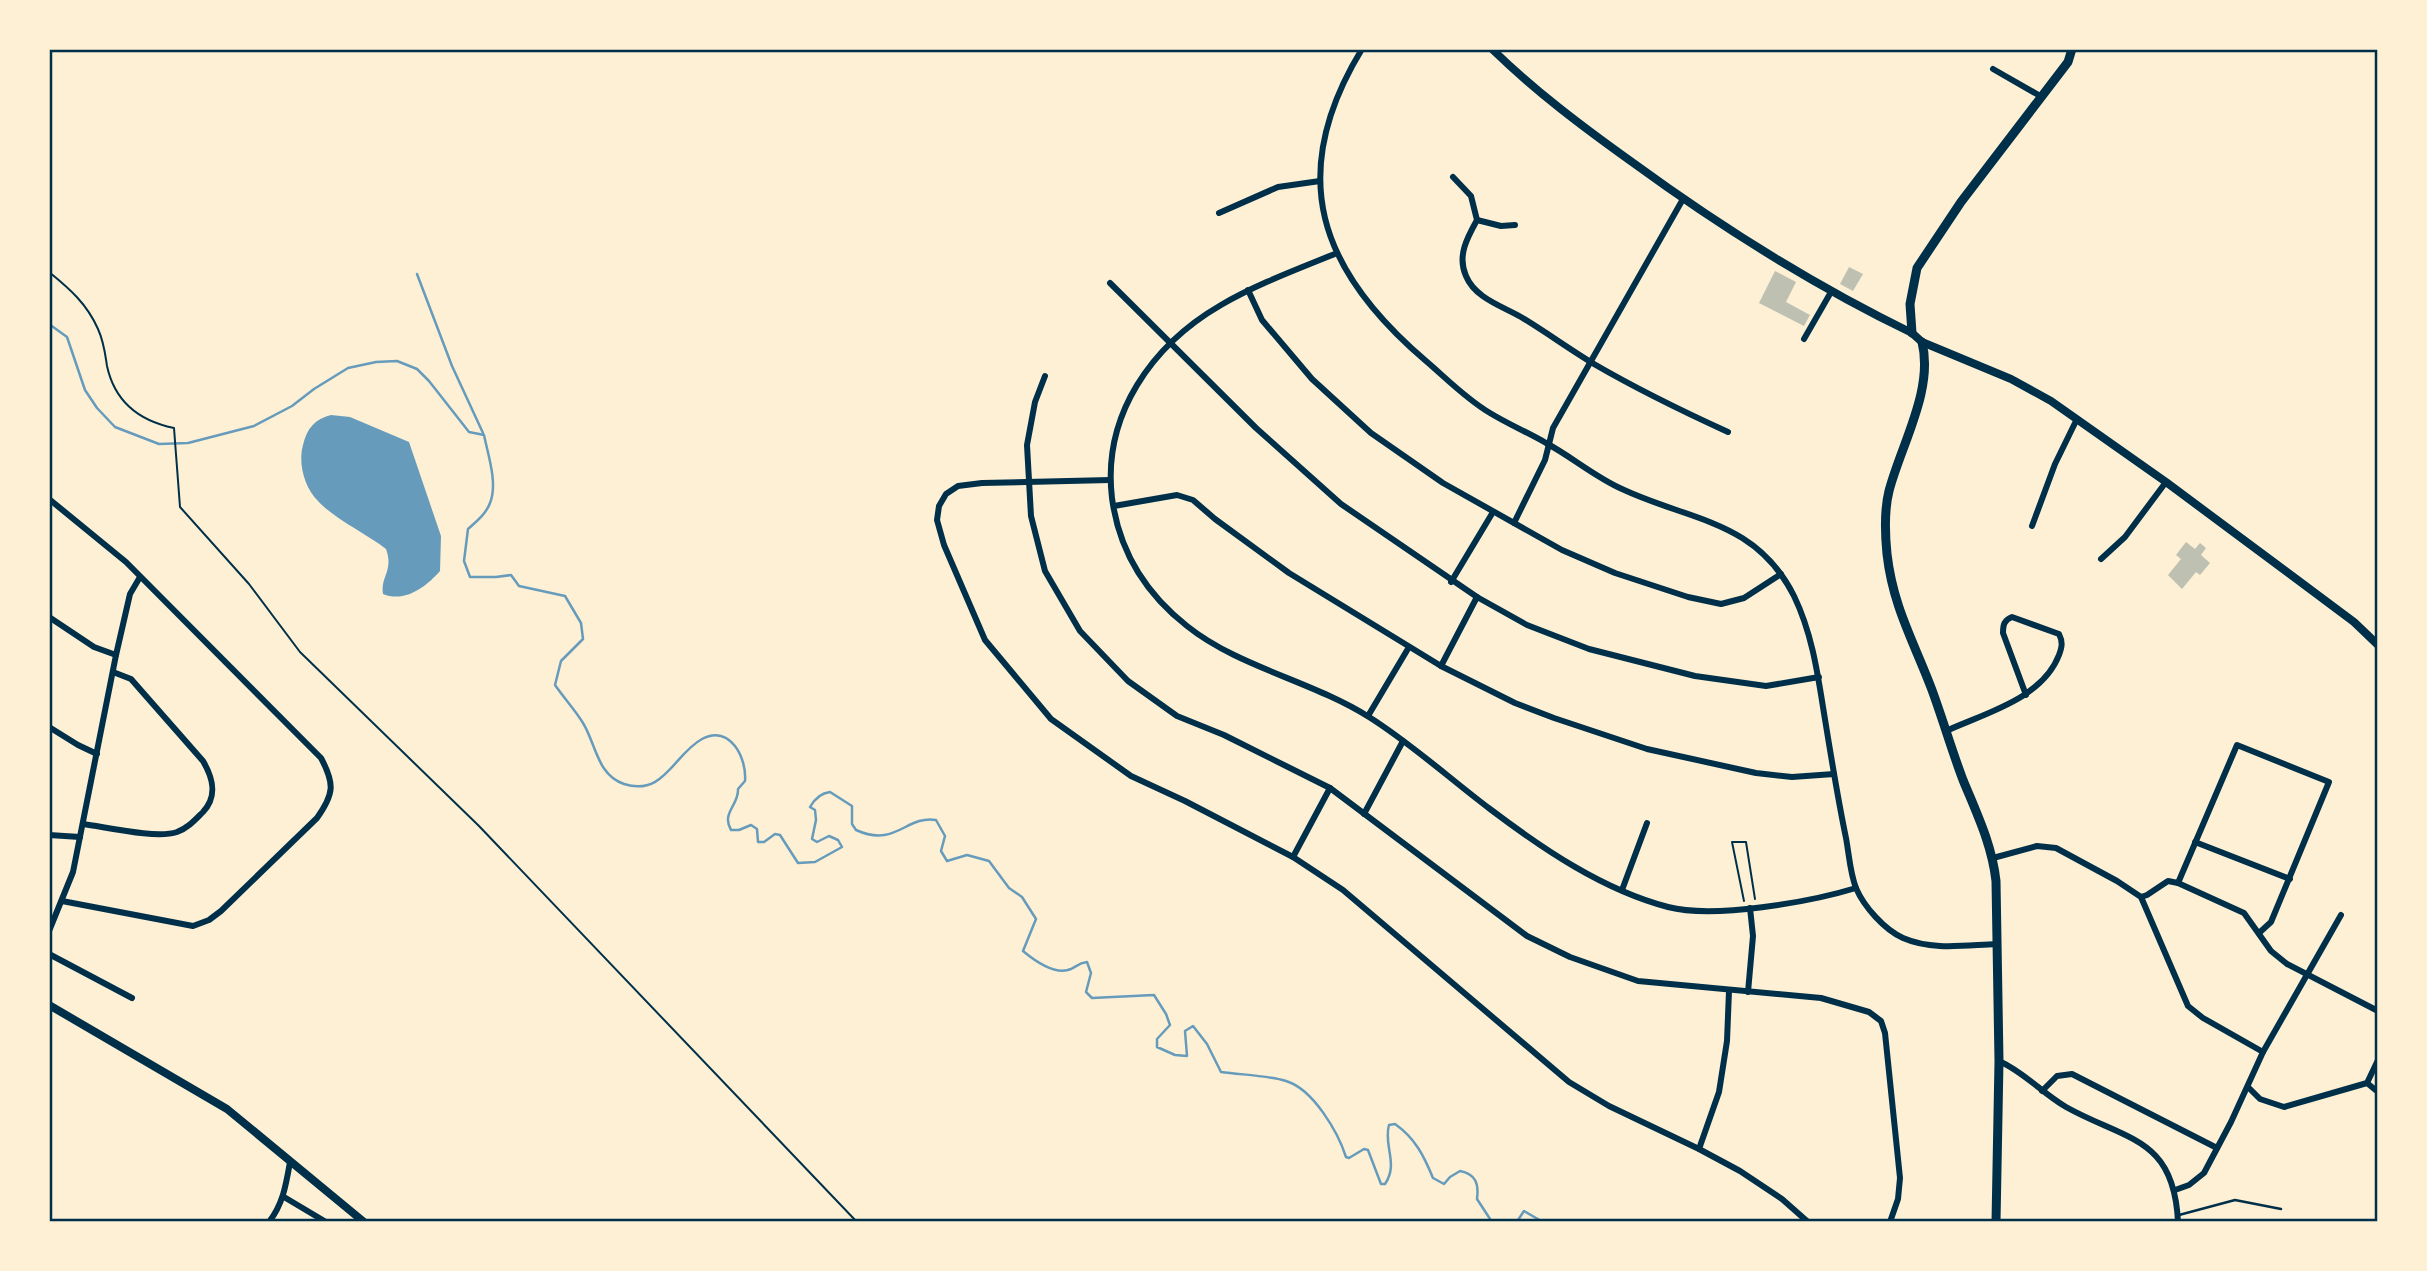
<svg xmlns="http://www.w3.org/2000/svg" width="2427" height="1271" font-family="'Fira Sans Condensed',sans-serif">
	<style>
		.water { fill: #669bbc }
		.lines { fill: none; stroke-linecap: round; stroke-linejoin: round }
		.stream { stroke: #669bbc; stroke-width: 2.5 }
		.building { fill: #bec0b2 }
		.path { stroke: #003049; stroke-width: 2 }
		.service { stroke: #003049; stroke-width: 2.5 }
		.minor { stroke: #003049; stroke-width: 6 }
		.tertiary { stroke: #003049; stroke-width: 8 }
		.secondary { stroke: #003049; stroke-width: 9 }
		.neatline { fill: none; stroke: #003049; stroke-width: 2.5 }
	</style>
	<rect width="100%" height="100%" fill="#fdf0d5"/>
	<!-- water -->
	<path class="water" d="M 331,415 L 350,417 L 409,442 L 441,536 L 440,571 C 426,587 405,603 383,594 C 380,577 394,571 386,549 C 367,534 333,518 318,501 C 304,487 298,463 303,445 C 307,428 315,419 331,415 Z"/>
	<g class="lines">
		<!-- stream -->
		<g class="stream">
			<path d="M 417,274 L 452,366 L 483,433"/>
			<path d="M 49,324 L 67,337 L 85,390 L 97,408 L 115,427 L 159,444 L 188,443 L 254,426 L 292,406 L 314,389 L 348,368 L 376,362 L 397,361 L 417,369 L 429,381 L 469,432 L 484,435 C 488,455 498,483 490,503 C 486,514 476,522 468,529 L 464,561 L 470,577 L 496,577 L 511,575 L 519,586 L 565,596 L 581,623 L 583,639 L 561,661 L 555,685 C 564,698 576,711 583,723 C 596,744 597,775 624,784 C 664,797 674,754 702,739 C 730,724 747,758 745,781 L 738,789 C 739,805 721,813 731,830 L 739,830 L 751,825 L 757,829 L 758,842 L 764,842 L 775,834 L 780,835 L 798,863 L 815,862 L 842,847 L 838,840 L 829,836 L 817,842 L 812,839 L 816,820 L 815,810 L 810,807 C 814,800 821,793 830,792 L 852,806 L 852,824 L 856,830 C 896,848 906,815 936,820 L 945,836 L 941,851 L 947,861 L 967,855 L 989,861 L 1009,888 L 1022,897 L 1036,919 L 1023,951 C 1035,961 1055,976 1071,969 C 1077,966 1079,963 1087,962 L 1091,973 L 1086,992 L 1092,998 L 1154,995 L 1166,1014 L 1170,1025 L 1157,1039 L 1157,1047 L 1175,1055 L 1187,1056 L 1185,1031 L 1193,1026 L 1207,1044 L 1221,1072 C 1242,1075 1266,1075 1286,1081 C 1313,1089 1338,1132 1346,1157 L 1349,1158 L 1364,1149 L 1368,1150 L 1381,1184 L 1385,1184 C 1399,1164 1383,1145 1389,1125 L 1395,1124 C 1415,1138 1424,1156 1433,1178 L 1444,1184 L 1450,1177 L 1460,1171 C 1476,1174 1479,1184 1477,1199 L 1492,1222"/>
			<path d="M 1513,1222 L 1518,1220 L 1524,1211 L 1543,1222"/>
		</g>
	</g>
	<!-- building -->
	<g class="building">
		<path d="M 1849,267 L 1863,274 L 1853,291 L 1840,284 Z"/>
		<path d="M 1775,271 L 1796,282 L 1786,302 L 1810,315 L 1804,326 L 1759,303 Z"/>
		<path d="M 2186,542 L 2195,549 L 2200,543 L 2206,548 L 2201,555 L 2210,563 L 2200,575 L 2196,572 L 2182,589 L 2168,575 L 2181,559 L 2176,555 Z"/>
	</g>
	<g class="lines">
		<!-- path -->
		<g class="path">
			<path d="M 49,272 C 70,289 87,304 98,329 C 104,342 105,353 107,366 C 115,403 140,421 174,428 L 180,507 L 249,584 L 300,652 L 479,826 L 857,1222"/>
			<path d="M 1744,901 L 1732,842 L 1746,842 L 1755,899"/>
		</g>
		<!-- service -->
		<path class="service" d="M 2179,1215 L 2235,1200 L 2281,1209"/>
		<!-- minor -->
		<g class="minor">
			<path d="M 1362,49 C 1285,175 1319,270 1426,361 C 1446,378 1466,399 1490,413 C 1508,424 1527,432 1546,443 C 1572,457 1595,477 1622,489 C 1690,521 1756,520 1794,596 C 1811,631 1817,669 1823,707 C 1830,750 1837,795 1846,838 C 1849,854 1850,873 1856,888 C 1864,907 1885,930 1903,938 C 1933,951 1966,945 1997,944"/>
			<path d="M 1993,69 L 2042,97"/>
			<path d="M 1453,177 L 1471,196 L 1477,220 C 1467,238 1457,256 1466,276 C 1475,298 1502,306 1521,317 C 1546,332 1569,349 1594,364 C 1637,389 1682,411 1728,432"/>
			<path d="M 1219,213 L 1278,187 L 1320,181"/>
			<path d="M 1477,220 L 1501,226 L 1515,225"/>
			<path d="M 1337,253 C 1298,269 1257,284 1221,305 C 1152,345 1102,415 1112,498 C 1119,551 1145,593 1187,626 C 1238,667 1312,681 1369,717 C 1412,744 1450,779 1490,809 C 1543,849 1603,890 1668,907 C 1714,919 1810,902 1856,888"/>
			<path d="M 1110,283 L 1256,428 L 1341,504 L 1477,597 L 1527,625 L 1589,649 L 1695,676 L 1766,686 L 1819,677"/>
			<path d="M 1248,290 L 1262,320 L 1312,379 L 1371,433 L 1443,483 L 1562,550 L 1615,573 L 1688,597 L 1721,604 L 1744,598 L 1781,574"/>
			<path d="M 1804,339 L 1831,292"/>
			<path d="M 1045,376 L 1035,402 L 1027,445 L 1031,516 L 1045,571 L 1080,631 L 1128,681 L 1177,716 L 1224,735 L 1330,788 L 1527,936 L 1570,957 L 1638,981 L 1821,998 L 1869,1012 L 1881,1021 L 1885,1033 L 1900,1178 L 1898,1199 L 1890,1222"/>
			<path d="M 1110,480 L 982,483 L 958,486 L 946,494 L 939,506 L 937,520 L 944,545 L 985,640 L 1051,719 L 1131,776 L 1185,801 L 1293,857 L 1343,890 L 1569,1082 L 1609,1106 L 1699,1149 L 1740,1171 L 1782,1199 L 1808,1222"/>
			<path d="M 49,499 L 126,562 L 321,758 C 335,784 334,794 317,818 L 221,911 L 209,920 L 193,926 L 62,901"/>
			<path d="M 1114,506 L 1177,495 L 1193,500 L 1215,519 L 1289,573 L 1441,666 L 1515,703 L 1554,718 L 1647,749 L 1756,773 L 1792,777 L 1834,774"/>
			<path d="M 1514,523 L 1545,460 L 1553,428 L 1683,199"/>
			<path d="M 2032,526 L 2055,464 L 2076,421"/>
			<path d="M 2101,559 L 2125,537 L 2166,482"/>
			<path d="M 1451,582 L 1493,512"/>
			<path d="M 49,617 L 94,647 L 116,655"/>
			<path d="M 1441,666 L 1477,597"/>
			<path d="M 1368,716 L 1409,647"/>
			<path d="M 49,727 L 78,745 L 97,754"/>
			<path d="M 1946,731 C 1985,713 2042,699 2059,655 C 2062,647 2063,642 2059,634 L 2012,617 C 2004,620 2003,625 2003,633 L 2026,695"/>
			<path d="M 1364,814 L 1403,741"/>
			<path d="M 83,824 C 106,827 156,839 177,832 C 188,828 195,820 203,812 C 218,796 213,778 203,761 L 131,679 L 113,672"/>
			<path d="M 49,835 L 80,837"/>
			<path d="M 2195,842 L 2290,879"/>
			<path d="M 1293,857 L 1330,788"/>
			<path d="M 1993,858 L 2037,846 L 2056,848 L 2117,881 L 2141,897 L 2188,1006 L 2203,1018 L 2263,1052"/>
			<path d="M 2178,883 L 2237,745 L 2329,782 L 2271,922 L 2259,933"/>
			<path d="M 1622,890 L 1647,823"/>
			<path d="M 2141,897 L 2147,895 L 2168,881 L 2178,883 L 2244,913 L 2271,951 L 2287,964 L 2378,1011"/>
			<path d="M 49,931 L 73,872 L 116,655 L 130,594 L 140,577"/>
			<path d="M 49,954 L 132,998"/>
			<path d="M 1748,992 L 1753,936 L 1750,908"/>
			<path d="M 1999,1061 C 2024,1072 2042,1093 2066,1107 C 2127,1141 2174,1137 2178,1222"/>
			<path d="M 2367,1083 L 2378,1092"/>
			<path d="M 2248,1087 L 2260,1099 L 2284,1107 L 2367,1083 L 2378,1060"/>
			<path d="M 2042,1091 L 2057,1076 L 2072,1074 L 2217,1148"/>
			<path d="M 1699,1149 L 1719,1092 L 1727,1041 L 1729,991"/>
			<path d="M 2175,1190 L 2189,1185 L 2204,1173 L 2231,1122 L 2263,1052 L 2341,915"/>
			<path d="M 284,1197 L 326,1222"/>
			<path d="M 269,1222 C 283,1204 286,1185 290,1162"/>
		</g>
		<!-- tertiary -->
		<g class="tertiary">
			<path d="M 1492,49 C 1535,91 1583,127 1632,162 C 1721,227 1813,285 1912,333 L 1922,342 L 2011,379 L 2051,401 L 2166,482 L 2354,622 L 2378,645"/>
			<path d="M 49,1005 L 227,1109 L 364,1222"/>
		</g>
		<!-- secondary -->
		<g class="secondary">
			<path d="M 1912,333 L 1910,304 L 1917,268 L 1961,202 L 2068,62 L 2072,49"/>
			<path d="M 1922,342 C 1934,390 1901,445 1889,491 C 1884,511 1885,534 1887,554 C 1893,607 1914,642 1932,690 C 1943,720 1952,751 1963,780 C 1977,814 1992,845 1996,881 L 1999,1061 L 1996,1222"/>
		</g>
	</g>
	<!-- border -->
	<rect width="2427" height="1271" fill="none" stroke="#fdf0d5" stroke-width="102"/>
	<rect x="51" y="51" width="2325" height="1169" class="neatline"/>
</svg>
